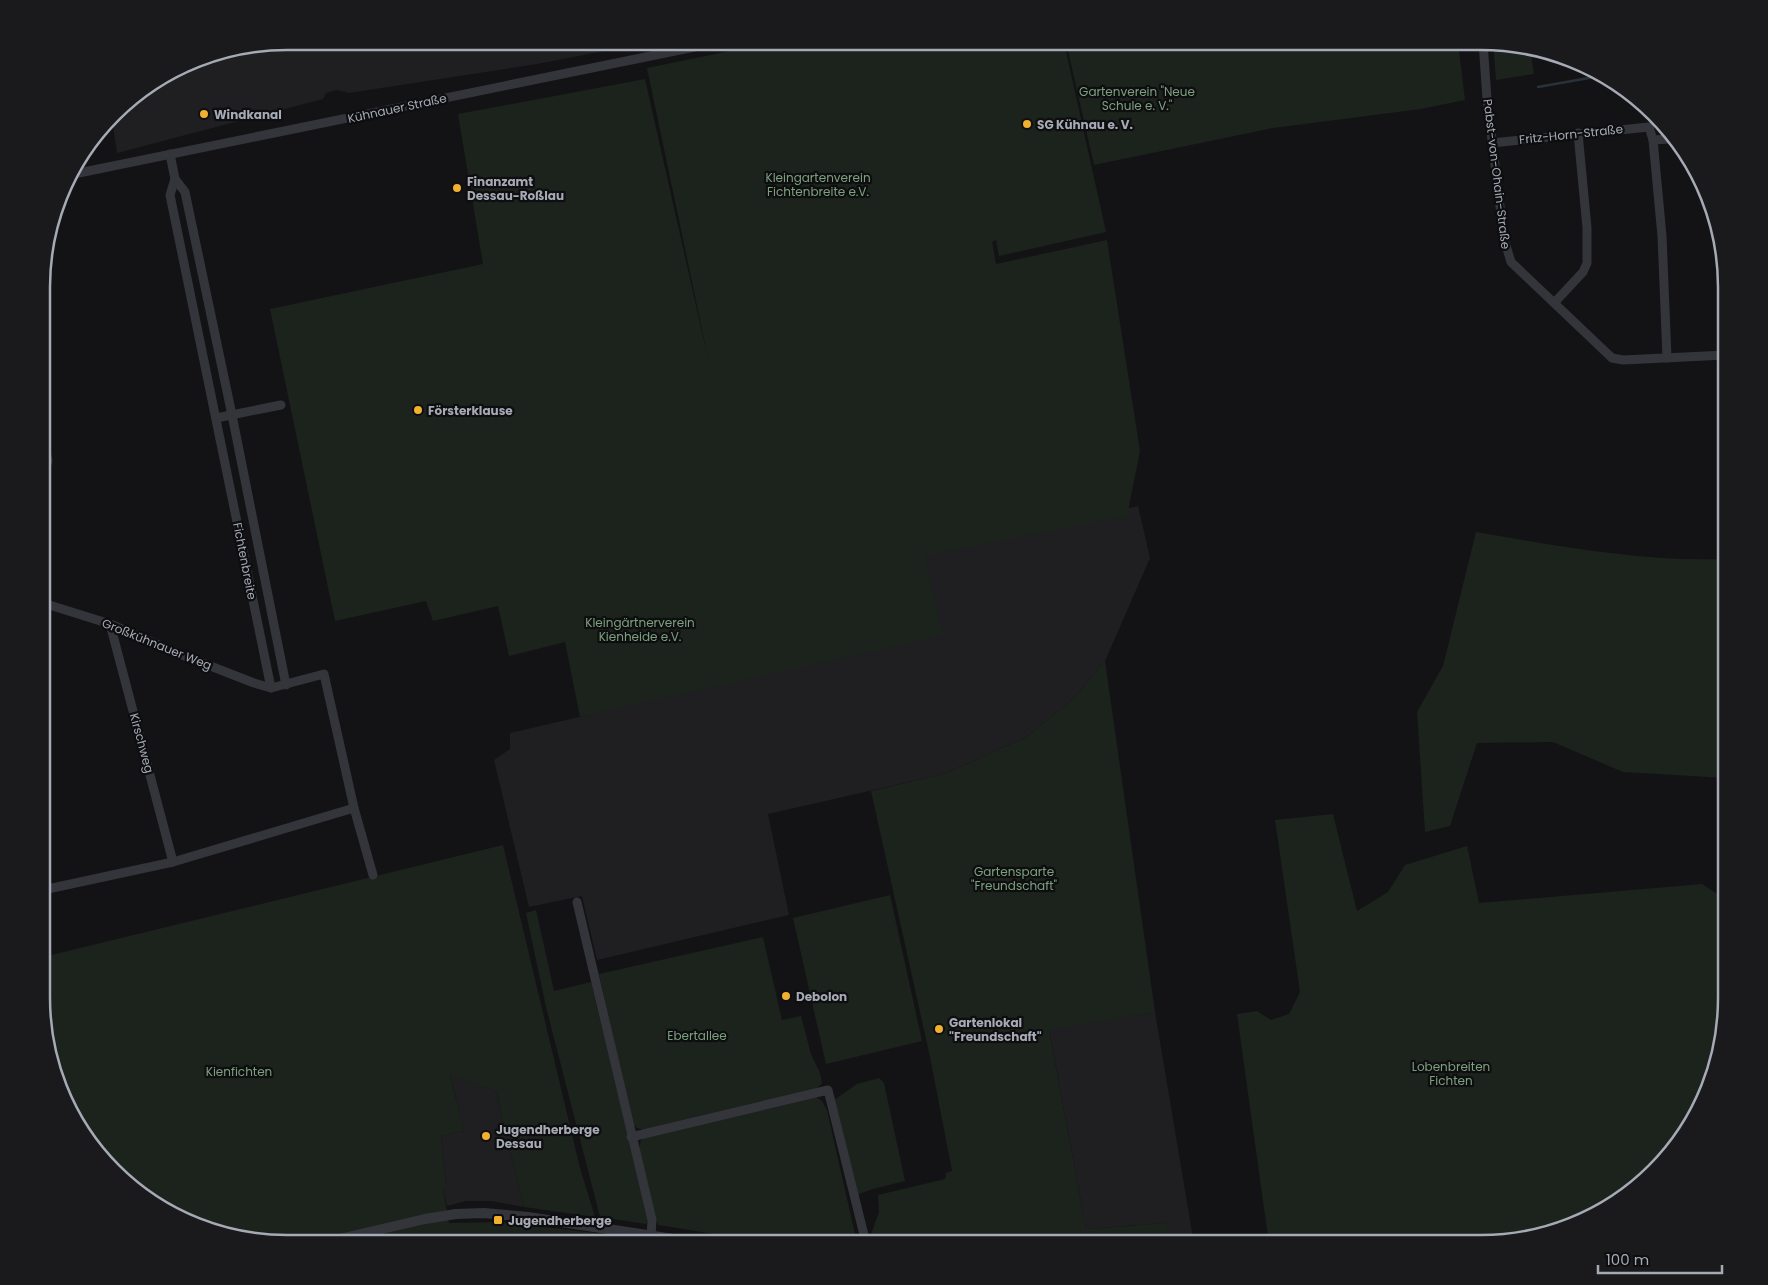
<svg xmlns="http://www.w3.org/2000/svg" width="1768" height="1285" font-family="Poppins,sans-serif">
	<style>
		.built { fill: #1f1f22 }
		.green { fill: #1b231c }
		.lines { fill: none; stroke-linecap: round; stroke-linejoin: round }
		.stream { stroke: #2a3239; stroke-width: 2.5 }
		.minor { stroke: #34353a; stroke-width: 9 }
		.tertiary { stroke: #34353a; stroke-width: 10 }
		.poi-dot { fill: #f1b12f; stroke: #0e0e10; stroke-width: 2 }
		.labels { text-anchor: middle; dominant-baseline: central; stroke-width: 4.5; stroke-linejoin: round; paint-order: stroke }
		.park-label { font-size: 12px; fill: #7ca07e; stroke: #0e0e10 }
		.street-label { font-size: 12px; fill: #a5aab5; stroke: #0e0e10 }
		.poi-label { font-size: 12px; font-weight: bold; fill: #a5aab5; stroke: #0e0e10; text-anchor: start }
		.rim { fill: none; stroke: #a5aab5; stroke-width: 2.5 }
	</style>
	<rect width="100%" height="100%" fill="#131315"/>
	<!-- built -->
	<g class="built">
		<path d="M 287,41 L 656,41 L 537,64 L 349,93 L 337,90 L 326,93 L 323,99 L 117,153 L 112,119 L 125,102 L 193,60 Z"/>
		<path d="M 1138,506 L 1150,558 L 1105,661 L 1071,701 L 1025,738 L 944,774 L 768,814 L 789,915 L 597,960 L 582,896 L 529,907 L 494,760 L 510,749 L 510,733 L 930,636 L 911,556 Z"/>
		<path d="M 1155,1012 L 1194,1244 L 1170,1244 L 1166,1223 L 1086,1229 L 1049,1029 Z"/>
		<path d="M 450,1074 L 496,1091 L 524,1207 L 491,1201 L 466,1201 L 447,1206 L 443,1187 L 446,1185 L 441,1136 L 464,1131 Z"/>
	</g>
	<!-- green -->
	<g class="green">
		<path d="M 778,41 L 1064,42 L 1106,232 L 999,256 L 996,240 L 992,242 L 996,264 L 1107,240 L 1140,451 L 1127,516 L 924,556 L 943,635 L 580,717 L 565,642 L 509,656 L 498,606 L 433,621 L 426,601 L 335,621 L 270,309 L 483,264 L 458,114 L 645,79 L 709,363 L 647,68 Z"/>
		<path d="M 1066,42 L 1458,42 L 1465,100 L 1421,109 L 1273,128 L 1094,165 Z"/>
		<path d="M 1493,42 L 1530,48 L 1534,74 L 1496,80 Z"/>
		<path d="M 1476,532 C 1558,546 1643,562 1726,559 L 1726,778 L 1623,772 L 1553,742 L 1477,743 L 1450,826 L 1425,832 L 1417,712 L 1443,666 Z"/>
		<path d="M 1105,661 L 1155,1012 L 1049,1030 L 1086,1229 L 1166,1223 L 1170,1244 L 873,1243 L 870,1237 L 879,1212 L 878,1195 L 945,1179 L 946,1173 L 952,1171 L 930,1057 L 871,791 L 944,774 L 1025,738 L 1071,701 Z"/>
		<path d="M 1333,814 L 1357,911 L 1388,892 L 1405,865 L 1467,846 L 1479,903 L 1702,884 L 1716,893 L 1726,892 L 1726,1014 L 1708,1092 L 1676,1148 L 1590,1218 L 1544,1235 L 1481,1244 L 1269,1244 L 1237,1014 L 1257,1011 L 1271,1020 L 1289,1014 L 1300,992 L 1275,820 Z"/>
		<path d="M 503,845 L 580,1168 L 595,1217 L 524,1207 L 496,1091 L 450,1075 L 464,1131 L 441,1136 L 446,1186 L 443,1188 L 449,1223 L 501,1222 L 596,1233 L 588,1243 L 271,1243 L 208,1231 L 137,1193 L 74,1121 L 43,1030 L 43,957 Z"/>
		<path d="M 890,895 L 922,1041 L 826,1064 L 793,918 Z"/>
		<path d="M 536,910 L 554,991 L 591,982 L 648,1220 L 646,1224 L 600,1217 L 546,1007 L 526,913 Z"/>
		<path d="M 763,937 L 782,1020 L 801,1016 L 811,1054 L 820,1073 L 822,1083 L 816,1089 L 644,1130 L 637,1128 L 632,1123 L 599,974 Z"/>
		<path d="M 879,1078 L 884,1083 L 905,1181 L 873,1189 L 856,1195 L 834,1100 L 857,1084 Z"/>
		<path d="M 816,1097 L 822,1101 L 827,1110 L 857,1243 L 769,1243 L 659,1225 L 655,1219 L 639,1148 L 641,1140 L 647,1136 Z"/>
	</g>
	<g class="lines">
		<!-- stream -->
		<path class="stream" d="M 1538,87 L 1600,76"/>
		<!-- minor -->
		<g class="minor">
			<path d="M 1483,42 L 1487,99 L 1504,239 L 1511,262 L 1612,358 L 1623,360 L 1726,355"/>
			<path d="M 1653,140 L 1662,236 L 1667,358"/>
			<path d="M 1492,143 L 1649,127 L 1653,140 L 1669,139"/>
			<path d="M 170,154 L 175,179 L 185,192 L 232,415 L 286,685"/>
			<path d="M 69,175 L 724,41"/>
			<path d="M 175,179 L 170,195 L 271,688"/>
			<path d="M 1555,302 L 1583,272 L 1587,263 L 1587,228 L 1578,133"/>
			<path d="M 216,418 L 281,405"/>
			<path d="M 43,453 L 46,452 L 48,461 L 43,475"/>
			<path d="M 43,603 L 110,624 L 177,653 L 254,683 L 271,688 L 324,674 L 354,808 L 373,875"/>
			<path d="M 110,624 L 173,862"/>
			<path d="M 43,890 L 173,862 L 354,808"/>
			<path d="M 577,902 L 652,1220 L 651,1236"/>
			<path d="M 631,1137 L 828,1090 L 866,1243"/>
		</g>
		<!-- tertiary -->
		<path class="tertiary" d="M 322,1243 L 425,1219 L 456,1214 L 484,1213 L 528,1217 L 700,1243"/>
	</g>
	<!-- markers -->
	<g class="poi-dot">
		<circle cx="204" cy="114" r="5"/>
		<circle cx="1027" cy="124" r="5"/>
		<circle cx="457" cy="188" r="5"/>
		<circle cx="418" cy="410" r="5"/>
		<circle cx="786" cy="996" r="5"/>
		<circle cx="939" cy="1029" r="5"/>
		<circle cx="486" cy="1136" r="5"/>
		<rect x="493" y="1215" width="10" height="10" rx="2.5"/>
	</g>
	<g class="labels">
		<!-- park labels -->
		<g class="park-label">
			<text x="1137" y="91">Gartenverein "Neue<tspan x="1137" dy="14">Schule e. V."</tspan></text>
			<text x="818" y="177">Kleingartenverein<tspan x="818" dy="14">Fichtenbreite e.V.</tspan></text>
			<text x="640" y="622">Kleingärtnerverein<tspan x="640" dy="14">Kienheide e.V.</tspan></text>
			<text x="1014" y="871">Gartensparte<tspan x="1014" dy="14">"Freundschaft"</tspan></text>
			<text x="697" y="1035">Ebertallee</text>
			<text x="1451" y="1066">Lobenbreiten<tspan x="1451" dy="14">Fichten</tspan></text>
			<text x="239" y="1071">Kienfichten</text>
		</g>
		<!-- street labels -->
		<g class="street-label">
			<text transform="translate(397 108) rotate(-12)">Kühnauer Straße</text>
			<text transform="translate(1571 134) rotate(-6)">Fritz-Horn-Straße</text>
			<text transform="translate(1497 174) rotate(83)">Pabst-von-Ohain-Straße</text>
			<text transform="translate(245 561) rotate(79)">Fichtenbreite</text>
			<text transform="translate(157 644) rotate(22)">Großkühnauer Weg</text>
			<text transform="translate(142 743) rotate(75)">Kirschweg</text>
		</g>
		<!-- poi labels -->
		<g class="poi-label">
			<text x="214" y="114">Windkanal</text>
			<text x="1037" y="124">SG Kühnau e. V.</text>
			<text x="467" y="181">Finanzamt<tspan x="467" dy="14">Dessau-Roßlau</tspan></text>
			<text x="428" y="410">Försterklause</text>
			<text x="796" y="996">Debolon</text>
			<text x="949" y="1022">Gartenlokal<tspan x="949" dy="14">"Freundschaft"</tspan></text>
			<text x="496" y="1129">Jugendherberge<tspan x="496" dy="14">Dessau</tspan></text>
			<text x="508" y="1220">Jugendherberge</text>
		</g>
	</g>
	<!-- crop -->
	<path d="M0 0H1768V1285H0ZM287 50H1481A237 237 0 0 1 1718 287V998A237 237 0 0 1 1481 1235H287A237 237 0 0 1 50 998V287A237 237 0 0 1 287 50Z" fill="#1a1a1d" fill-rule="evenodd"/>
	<path class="rim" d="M287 50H1481A237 237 0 0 1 1718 287V998A237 237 0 0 1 1481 1235H287A237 237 0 0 1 50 998V287A237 237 0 0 1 287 50Z"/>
	<!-- scale -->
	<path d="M1598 1265v8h124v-8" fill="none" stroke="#a5aab5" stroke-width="2.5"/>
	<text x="1606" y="1265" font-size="15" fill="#a5aab5" stroke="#0e0e10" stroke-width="4" paint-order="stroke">100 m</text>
</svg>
